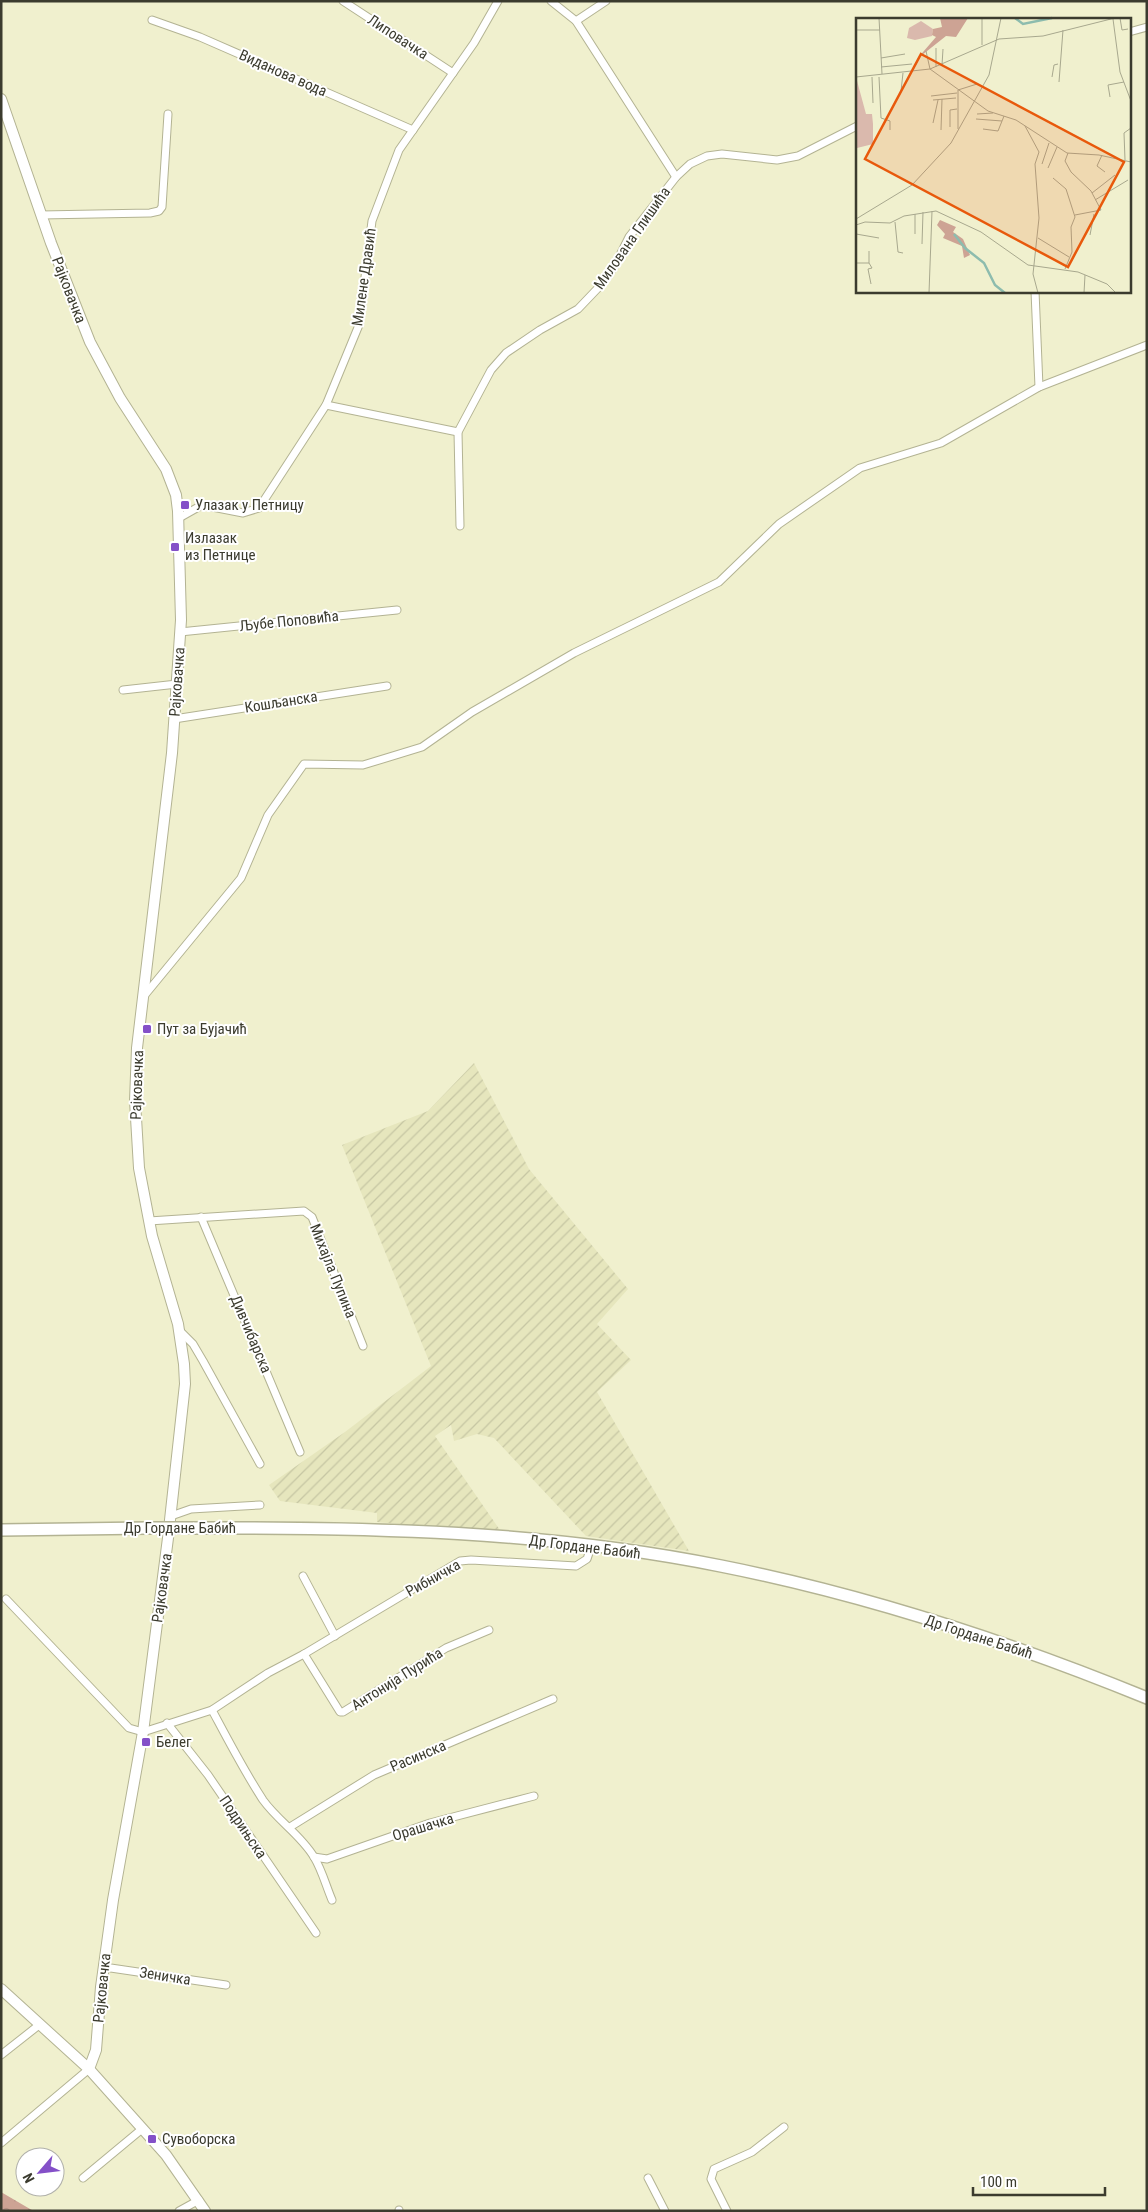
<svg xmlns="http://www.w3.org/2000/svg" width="1148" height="2212" font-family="'Roboto Condensed',sans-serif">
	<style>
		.industrial { fill: url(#industrial-furrows) }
		.forest { fill: url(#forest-crowns) }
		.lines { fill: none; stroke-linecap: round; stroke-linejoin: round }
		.minor-casing { stroke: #b3b393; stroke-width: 9 }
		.secondary-casing { stroke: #b3b393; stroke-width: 12 }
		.primary-casing { stroke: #b3b393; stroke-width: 14 }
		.minor { stroke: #fff; stroke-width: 7 }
		.secondary { stroke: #fff; stroke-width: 10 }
		.primary { stroke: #fff; stroke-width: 11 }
		.primary-bridge-casing { stroke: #b3b393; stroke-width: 14; stroke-linecap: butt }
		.primary-bridge { stroke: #fff; stroke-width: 11 }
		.poi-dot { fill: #8450c8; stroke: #fff; stroke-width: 2 }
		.labels { text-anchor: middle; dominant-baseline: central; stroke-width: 4; stroke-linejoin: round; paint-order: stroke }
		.street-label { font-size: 15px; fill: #3b3b2e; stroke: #fff }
		.poi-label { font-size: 15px; fill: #3b3b2e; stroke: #fff; text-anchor: start }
		.inset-river { fill: none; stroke: #8dbcae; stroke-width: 2.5 }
		.inset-road { fill: none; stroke: #a8a88e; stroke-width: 1 }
		.view { fill: #e8590c; fill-opacity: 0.15; stroke: #e8590c; stroke-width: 2.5 }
		.inset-edge { fill: none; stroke: #3b3b2e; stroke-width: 2.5 }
	</style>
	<defs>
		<pattern id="industrial-furrows" width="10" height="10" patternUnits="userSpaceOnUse" patternTransform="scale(1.25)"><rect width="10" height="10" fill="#e6e6bd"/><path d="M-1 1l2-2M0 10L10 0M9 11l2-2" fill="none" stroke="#c6c6a3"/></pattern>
		<pattern id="forest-crowns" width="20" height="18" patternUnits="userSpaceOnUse" patternTransform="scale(1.25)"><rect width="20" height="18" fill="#cda394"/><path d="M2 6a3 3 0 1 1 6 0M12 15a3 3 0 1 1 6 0" fill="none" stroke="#a88679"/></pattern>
	</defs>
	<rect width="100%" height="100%" fill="#f0f0ce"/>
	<!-- industrial -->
	<path class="industrial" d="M 474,1063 L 529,1169 L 628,1289 L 597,1324 L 631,1360 L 597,1392 L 689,1551 L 586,1536 L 494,1438 L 477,1434 L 454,1441 L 451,1425 L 435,1436 L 502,1533 L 377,1522 L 377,1513 L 280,1501 L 269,1485 L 345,1432 L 431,1366 L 342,1145 L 428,1111 Z"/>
	<!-- forest -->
	<path class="forest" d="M 1,2192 L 30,2209 L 34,2211 L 1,2211 Z"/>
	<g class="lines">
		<!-- minor casing -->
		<g class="minor-casing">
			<g id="minor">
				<path d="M 343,1 L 453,73"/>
				<path d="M 551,1 L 576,21 L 676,177"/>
				<path d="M 152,20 L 200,37 L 413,130"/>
				<path d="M 576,21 L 606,1"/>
				<path d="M 1129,32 L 1147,27"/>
				<path d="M 41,215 L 150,213 L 159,211 L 162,207 L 168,114"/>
				<path d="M 1035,291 L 1039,387"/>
				<path d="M 326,405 L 458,432"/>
				<path d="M 179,518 L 202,505 L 243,513 L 259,508 L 326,405 L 359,325 L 372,221 L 399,150 L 474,43 L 498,1"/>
				<path d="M 460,526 L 458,432 L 491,370 L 506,353 L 540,330 L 578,309 L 599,287 L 614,267 L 629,237 L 676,177 L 690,164 L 707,156 L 722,154 L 777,160 L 798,156 L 857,126"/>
				<path d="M 180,632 L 397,610"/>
				<path d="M 123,690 L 177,684"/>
				<path d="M 174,719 L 387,686"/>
				<path d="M 144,996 L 241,878 L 268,815 L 304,764 L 363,765 L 422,747 L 472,712 L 574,653 L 719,582 L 779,524 L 860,468 L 941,443 L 1039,387 L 1147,345"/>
				<path d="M 201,1217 L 300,1452"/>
				<path d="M 149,1221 L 304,1211 L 312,1217 L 363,1346"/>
				<path d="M 179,1330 L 193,1344 L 203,1361 L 260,1464"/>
				<path d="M 171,1516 L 191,1509 L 260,1505"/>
				<path d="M 303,1576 L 335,1636"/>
				<path d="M 6,1599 L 129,1728 L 143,1732 L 212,1710 L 268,1673 L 304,1654 L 460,1561 L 471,1560 L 576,1566 L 587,1559 L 591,1547"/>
				<path d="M 304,1654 L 340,1712 L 343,1712 L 446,1648 L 489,1630"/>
				<path d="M 212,1710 C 228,1740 244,1771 263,1800 C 278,1821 301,1835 314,1857 C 322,1870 326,1886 332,1900"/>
				<path d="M 167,1723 L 208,1775 L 316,1933"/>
				<path d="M 290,1827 L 374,1775 L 553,1699"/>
				<path d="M 314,1857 L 327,1859 L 430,1823 L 534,1796"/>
				<path d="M 104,1967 L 226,1985"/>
				<path d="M 1,2055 L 39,2025"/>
				<path d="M 1,2143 L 89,2069"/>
				<path d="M 83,2178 L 142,2129"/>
				<path d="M 648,2178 L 665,2211"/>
				<path d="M 179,2211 L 199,2200"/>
				<path d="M 399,2211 L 399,2210"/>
				<path d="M 727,2211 L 711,2179 L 714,2169 L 752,2152 L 784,2127"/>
			</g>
		</g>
		<!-- secondary casing -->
		<g class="secondary-casing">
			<g id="secondary">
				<path d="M 1,99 L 51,243 L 90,342 L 120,398 L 166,469 L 176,495 L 178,511 L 181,620 L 172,753 L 137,1048 L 135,1101 L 139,1168 L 152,1236 L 178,1324 L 184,1364 L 185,1384 L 168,1538 L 143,1732 L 113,1900 L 101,1987 L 96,2050 L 89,2069"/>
				<path d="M 1,1989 L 89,2069 L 166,2155 L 205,2211"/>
			</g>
		</g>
		<!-- primary casing -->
		<g class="primary-casing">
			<g id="primary">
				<path d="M 193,1528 C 369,1527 548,1531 721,1566 C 867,1595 1010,1642 1147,1698"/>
				<path d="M 1,1530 L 147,1528"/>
			</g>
		</g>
		<!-- minor -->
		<use href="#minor" class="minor"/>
		<!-- secondary -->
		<use href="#secondary" class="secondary"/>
		<!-- primary -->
		<use href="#primary" class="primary"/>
		<!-- primary-bridge casing -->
		<g class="primary-bridge-casing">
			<path id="primary-bridge" d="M 147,1528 L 193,1528"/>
		</g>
		<!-- primary-bridge -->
		<use href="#primary-bridge" class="primary-bridge"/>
	</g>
	<!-- markers -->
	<g class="poi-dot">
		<rect x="180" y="500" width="10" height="10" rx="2.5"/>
		<rect x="170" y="542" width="10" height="10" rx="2.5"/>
		<rect x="142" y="1024" width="10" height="10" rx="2.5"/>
		<rect x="141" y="1737" width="10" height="10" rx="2.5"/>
		<rect x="147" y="2134" width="10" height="10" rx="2.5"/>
	</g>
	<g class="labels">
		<!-- street labels -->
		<g class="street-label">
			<text transform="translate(398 37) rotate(33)">Липовачка</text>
			<text transform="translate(283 73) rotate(24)">Виданова вода</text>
			<text transform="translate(632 238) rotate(-55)">Милована Глишића</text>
			<text transform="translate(364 277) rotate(-82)">Милене Дравић</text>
			<text transform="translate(69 290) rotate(69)">Рајковачка</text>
			<text transform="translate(289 621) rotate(-6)">Љубе Поповића</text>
			<text transform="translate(177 682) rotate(-86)">Рајковачка</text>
			<text transform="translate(281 702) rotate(-9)">Кошљанска</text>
			<text transform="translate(137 1085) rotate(-88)">Рајковачка</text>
			<text transform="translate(333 1271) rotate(68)">Михајла Пупина</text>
			<text transform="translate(251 1334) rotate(67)">Дивчибарска</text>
			<text x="180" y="1528">Др Гордане Бабић</text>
			<text transform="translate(585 1547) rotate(7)">Др Гордане Бабић</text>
			<text transform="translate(433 1578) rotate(-29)">Рибничка</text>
			<text transform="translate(162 1588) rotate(-82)">Рајковачка</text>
			<text transform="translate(979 1637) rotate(18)">Др Гордане Бабић</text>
			<text transform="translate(397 1679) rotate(-32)">Антонија Пурића</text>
			<text transform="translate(418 1756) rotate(-23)">Расинска</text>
			<text transform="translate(243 1827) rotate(56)">Подрињска</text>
			<text transform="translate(423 1827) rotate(-17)">Орашачка</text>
			<text transform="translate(165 1976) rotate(9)">Зеничка</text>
			<text transform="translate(102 1988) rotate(-84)">Рајковачка</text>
		</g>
		<!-- poi labels -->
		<g class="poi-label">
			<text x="195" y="505">Улазак у Петницу</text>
			<text x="185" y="538">Излазак<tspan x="185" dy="17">из Петнице</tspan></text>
			<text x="157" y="1029">Пут за Бујачић</text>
			<text x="156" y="1742">Белег</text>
			<text x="162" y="2139">Сувоборска</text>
		</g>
	</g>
	<!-- overview -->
	<g transform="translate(856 18)">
		<rect width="275" height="275" fill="#f0f0ce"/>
		<path d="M 65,3 L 77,11 L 76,18 L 59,22 L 51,20 L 53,10 Z" fill="#dab9ad"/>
		<path d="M 84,0 L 112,0 L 100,19 L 90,18 L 61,41 L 80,19 L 76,17 L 77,11 L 86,9 ZM 84,202 L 100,209 L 97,214 L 107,221 L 114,237 L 108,240 L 106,228 L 87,220 L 89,216 L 81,207 Z" fill="#cda394"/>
		<path d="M 0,59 L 10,96 L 16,96 L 17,106 L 17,126 L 1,130 Z" fill="#dab9ad"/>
		<path class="inset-river" d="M 159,0 L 167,6 L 196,0M 98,216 L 109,230 L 128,245 L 139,267 L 149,275"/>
		<path class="inset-road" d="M 23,0 L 26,56M 264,0 L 266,12 L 272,11M 257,1 L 264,54 L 275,83M 0,12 L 24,12M 143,21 L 187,18 L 259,0M 126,27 L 126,0M 80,30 L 80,49M 70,33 L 74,51M 25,40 L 49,36M 86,47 L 87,31M 25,49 L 56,46M 74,51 L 132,93 L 160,102 L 211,135 L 243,137 L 275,144M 0,59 L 74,51 L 143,21M 16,59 L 17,85M 23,59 L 25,100 L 34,103 L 34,112M 196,59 L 198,47 L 202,46M 203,64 L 207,12M 45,73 L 47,55M 75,78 L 101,75M 254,79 L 252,67 L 268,64M 77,82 L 100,80M 121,96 L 137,95M 120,101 L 146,103M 77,105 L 82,82M 169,108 L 183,134 L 179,146 L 183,200 L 177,256 L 182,275M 94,109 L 94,92 L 101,91M 102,111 L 102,72 L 121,66M 127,111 L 142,113 L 148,98M 85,112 L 86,81M 212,135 L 209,143 L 215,154 L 235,173 L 245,192 L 219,197M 246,137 L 241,148 L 249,154M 269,142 L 268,115 L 275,110M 186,146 L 193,125M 192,150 L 201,129M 197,160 L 210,171 L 219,199 L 215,209 L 216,234 L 209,251M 236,175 L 259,157M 239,182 L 272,162M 59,196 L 59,216M 0,201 L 56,167 L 95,125 L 133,57 L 145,0M 39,204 L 42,234 L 47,235M 0,207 L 9,204 L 34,205 L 48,198 L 80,193 L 125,214 L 172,247 L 222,254 L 251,266 L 260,275M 0,216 L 23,220M 234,217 L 238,196M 182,220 L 213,239M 66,226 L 67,194M 0,245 L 13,245 L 13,233M 13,245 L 16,250 L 12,251 L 15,266M 73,275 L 76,193M 228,275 L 229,257"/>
		<path class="view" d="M 65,36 L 268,144 L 212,249 L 9,141 Z"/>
		<rect width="275" height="275" class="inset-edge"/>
	</g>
	<!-- border -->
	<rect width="1148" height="2212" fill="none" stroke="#3b3b2e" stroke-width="5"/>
	<!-- north arrow -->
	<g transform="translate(40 2172) rotate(242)"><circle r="24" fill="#ffffff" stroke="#b1b1ab"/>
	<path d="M0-4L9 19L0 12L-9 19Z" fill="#8450c8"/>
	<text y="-8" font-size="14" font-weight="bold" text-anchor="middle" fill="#3b3b2e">N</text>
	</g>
	<!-- scale -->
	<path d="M973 2187v8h132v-8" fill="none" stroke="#3b3b2e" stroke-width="2.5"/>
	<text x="980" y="2187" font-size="15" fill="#3b3b2e" stroke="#ffffff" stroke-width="4" paint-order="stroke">100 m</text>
</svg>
